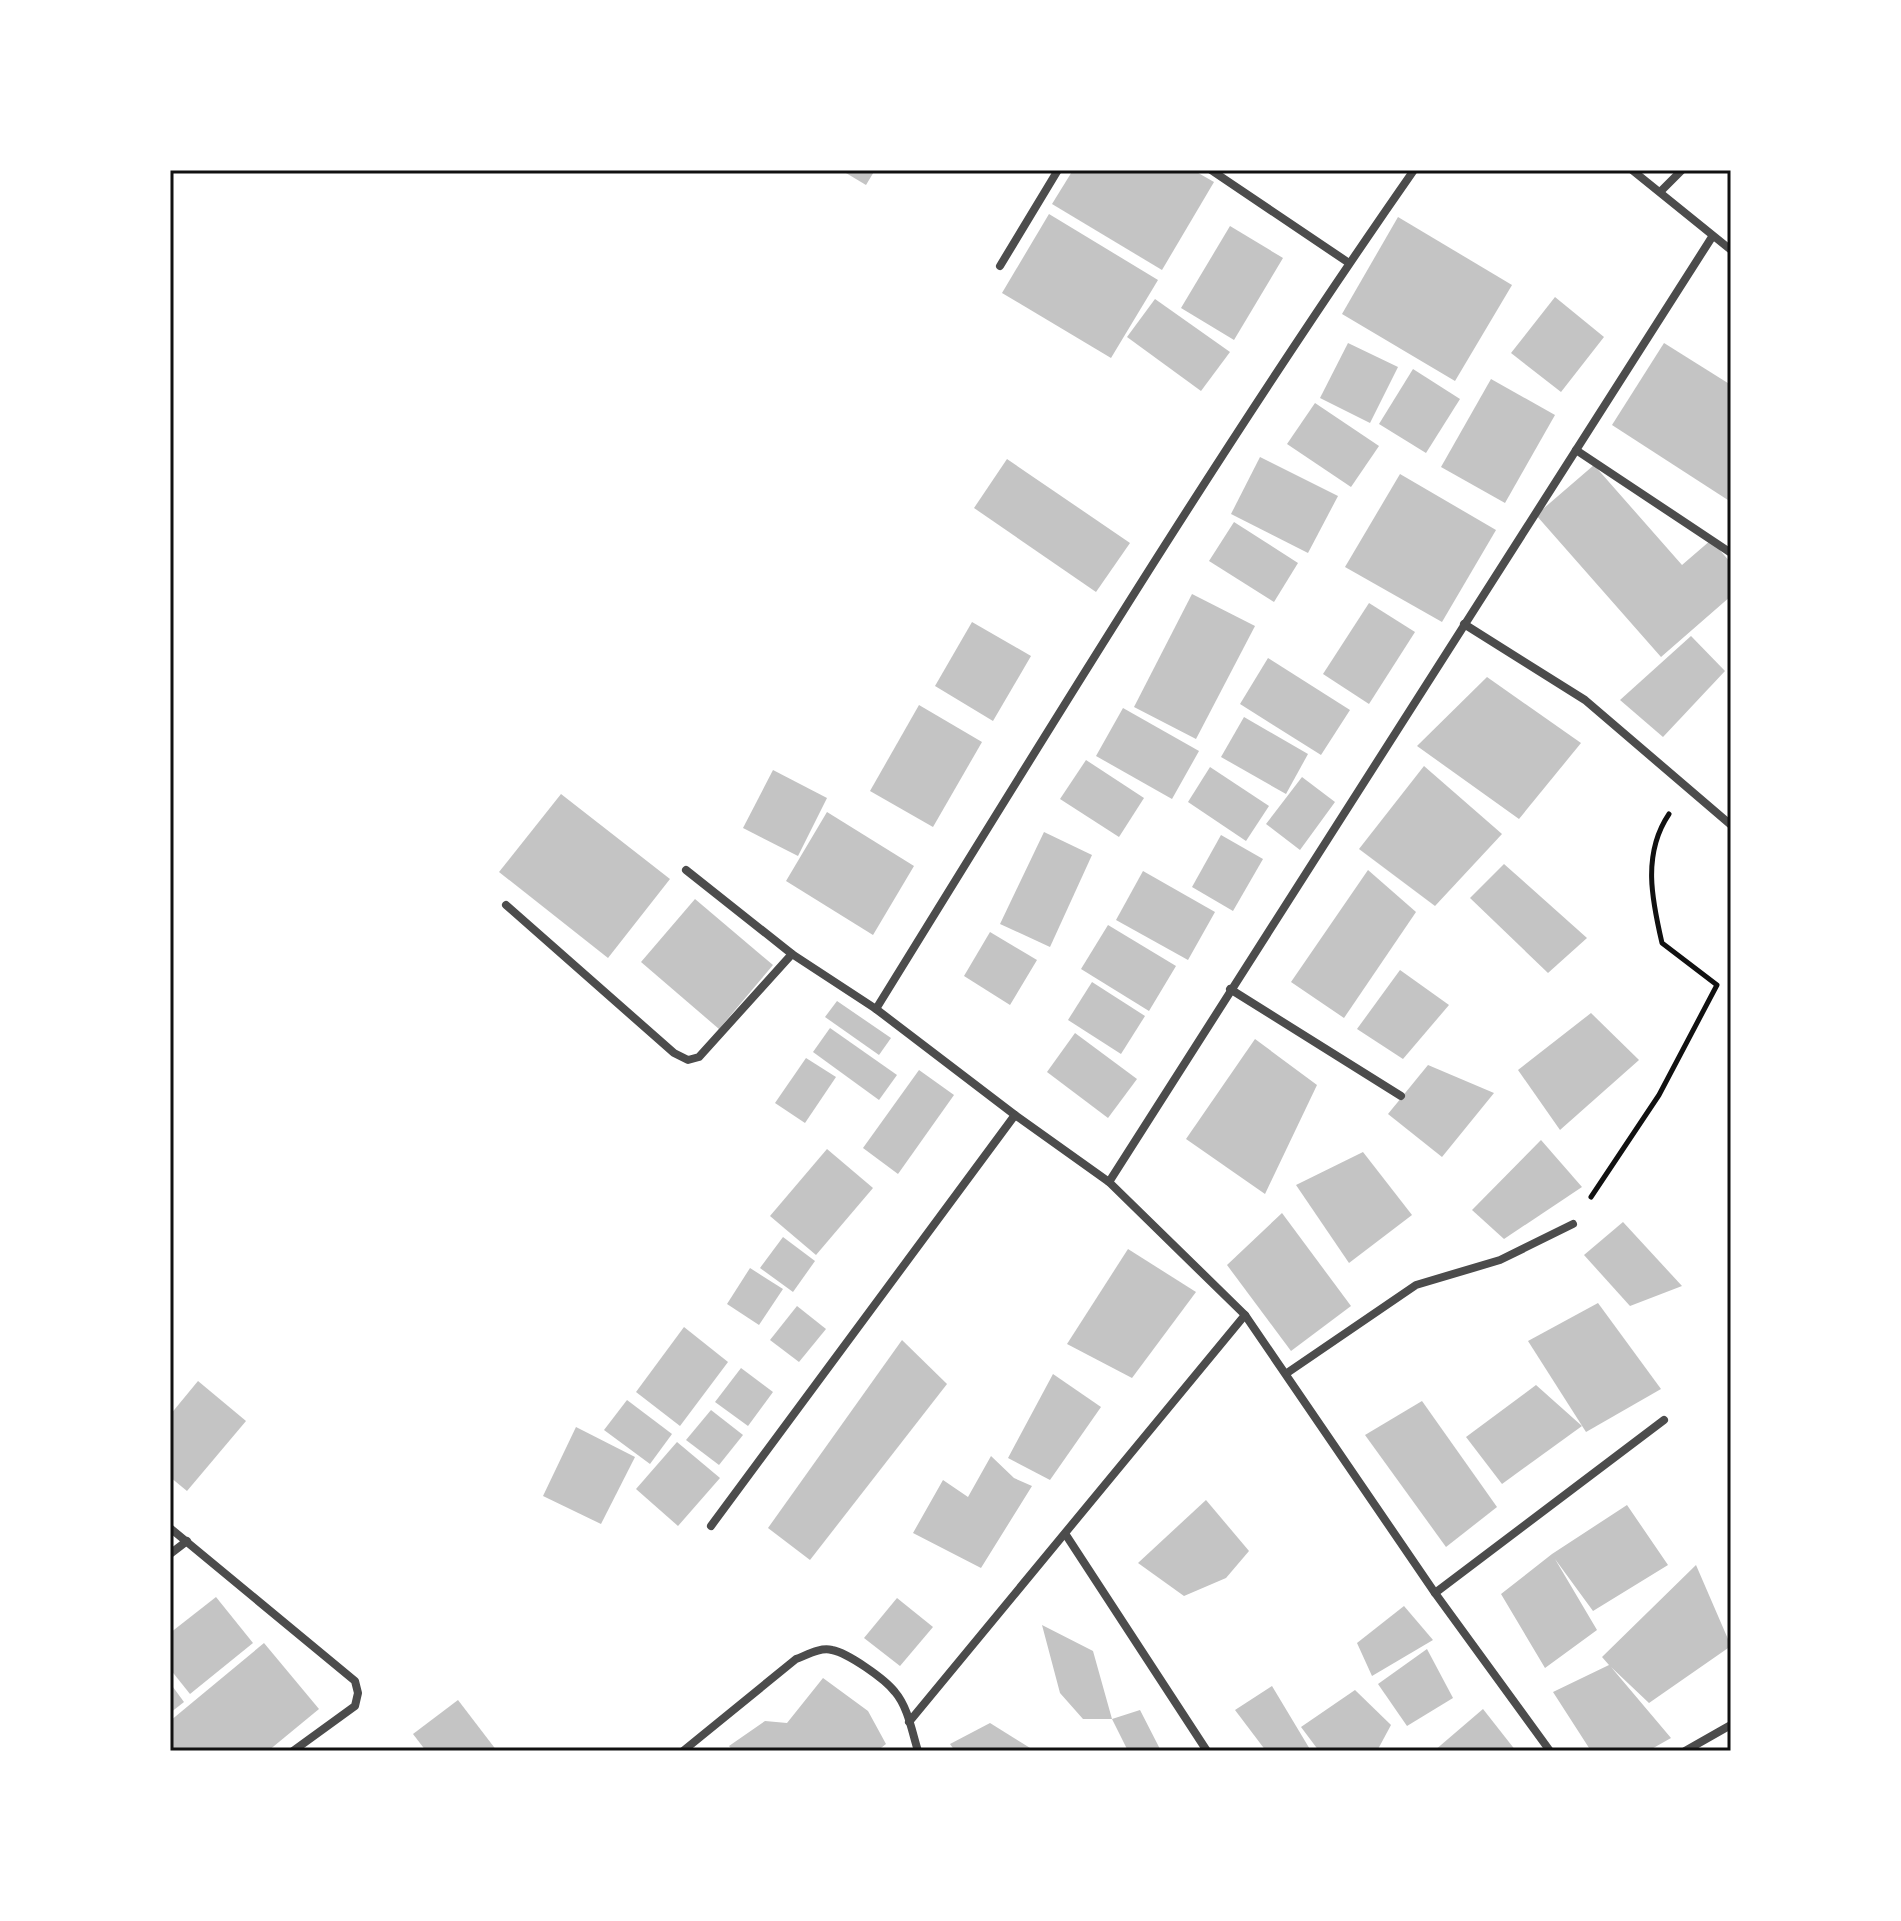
<svg xmlns="http://www.w3.org/2000/svg" width="1901" height="1921" font-family="'Roboto Condensed',sans-serif">
	<style>
		.building { fill: #c4c4c4 }
		.lines { fill: none; stroke-linecap: round; stroke-linejoin: round }
		.path { stroke: #111; stroke-width: 5 }
		.minor { stroke: #4c4c4c; stroke-width: 8 }
		.neatline { fill: none; stroke: #111; stroke-width: 3 }
	</style>
	<rect width="100%" height="100%" fill="#fff"/>
	<!-- building -->
	<g class="building">
		<path d="M 841,170 L 875,170 L 866,185 Z"/>
		<path d="M 1073,170 L 1193,170 L 1214,182 L 1162,270 L 1052,204 Z"/>
		<path d="M 1049,214 L 1158,280 L 1111,358 L 1002,293 Z"/>
		<path d="M 1398,217 L 1512,285 L 1455,381 L 1342,314 Z"/>
		<path d="M 1230,226 L 1283,258 L 1234,340 L 1181,308 Z"/>
		<path d="M 1555,297 L 1604,337 L 1561,392 L 1511,353 Z"/>
		<path d="M 1155,299 L 1230,352 L 1201,391 L 1127,337 Z"/>
		<path d="M 1348,343 L 1398,367 L 1370,423 L 1320,398 Z"/>
		<path d="M 1664,343 L 1731,385 L 1731,502 L 1612,425 Z"/>
		<path d="M 1413,369 L 1460,399 L 1426,453 L 1379,424 Z"/>
		<path d="M 1491,379 L 1555,415 L 1505,503 L 1441,467 Z"/>
		<path d="M 1315,403 L 1379,446 L 1351,487 L 1287,444 Z"/>
		<path d="M 1260,457 L 1338,496 L 1308,553 L 1231,514 Z"/>
		<path d="M 1007,459 L 1130,543 L 1096,592 L 974,508 Z"/>
		<path d="M 1594,465 L 1682,565 L 1711,540 L 1731,563 L 1731,596 L 1661,657 L 1536,515 Z"/>
		<path d="M 1400,474 L 1496,530 L 1442,622 L 1345,567 Z"/>
		<path d="M 1234,522 L 1298,563 L 1274,602 L 1209,561 Z"/>
		<path d="M 1192,594 L 1255,626 L 1196,739 L 1134,707 Z"/>
		<path d="M 1369,603 L 1415,632 L 1369,704 L 1323,674 Z"/>
		<path d="M 972,622 L 1031,656 L 993,721 L 935,686 Z"/>
		<path d="M 1691,636 L 1725,671 L 1663,737 L 1620,700 Z"/>
		<path d="M 1268,658 L 1350,710 L 1321,755 L 1240,704 Z"/>
		<path d="M 1487,677 L 1581,743 L 1519,819 L 1417,746 Z"/>
		<path d="M 919,705 L 982,742 L 933,827 L 870,791 Z"/>
		<path d="M 1123,708 L 1199,751 L 1172,799 L 1096,756 Z"/>
		<path d="M 1244,717 L 1308,754 L 1286,794 L 1221,757 Z"/>
		<path d="M 1086,760 L 1144,798 L 1119,837 L 1060,799 Z"/>
		<path d="M 1424,766 L 1502,834 L 1435,906 L 1359,849 Z"/>
		<path d="M 1210,767 L 1269,806 L 1246,841 L 1188,802 Z"/>
		<path d="M 773,770 L 827,798 L 798,856 L 743,828 Z"/>
		<path d="M 1302,777 L 1335,802 L 1300,850 L 1266,824 Z"/>
		<path d="M 561,794 L 670,879 L 608,958 L 499,872 Z"/>
		<path d="M 827,812 L 914,866 L 873,935 L 786,881 Z"/>
		<path d="M 1044,832 L 1092,855 L 1050,947 L 1000,924 Z"/>
		<path d="M 1221,835 L 1263,859 L 1233,911 L 1192,887 Z"/>
		<path d="M 1504,864 L 1587,938 L 1548,973 L 1470,898 Z"/>
		<path d="M 1368,870 L 1416,912 L 1344,1018 L 1291,982 Z"/>
		<path d="M 1143,871 L 1215,912 L 1188,960 L 1116,920 Z"/>
		<path d="M 695,899 L 773,965 L 719,1029 L 641,962 Z"/>
		<path d="M 1108,925 L 1176,966 L 1149,1011 L 1081,969 Z"/>
		<path d="M 990,932 L 1037,960 L 1010,1005 L 964,976 Z"/>
		<path d="M 1400,970 L 1449,1005 L 1403,1059 L 1357,1029 Z"/>
		<path d="M 1092,982 L 1145,1016 L 1121,1054 L 1068,1020 Z"/>
		<path d="M 837,1001 L 891,1038 L 879,1055 L 825,1017 Z"/>
		<path d="M 1591,1013 L 1639,1060 L 1560,1130 L 1518,1070 Z"/>
		<path d="M 830,1028 L 897,1075 L 879,1100 L 813,1052 Z"/>
		<path d="M 1075,1033 L 1137,1079 L 1108,1118 L 1047,1072 Z"/>
		<path d="M 1255,1039 L 1317,1085 L 1265,1194 L 1186,1139 Z"/>
		<path d="M 806,1058 L 836,1077 L 805,1123 L 775,1103 Z"/>
		<path d="M 1428,1065 L 1494,1093 L 1442,1157 L 1388,1114 Z"/>
		<path d="M 919,1070 L 954,1095 L 898,1174 L 863,1148 Z"/>
		<path d="M 1541,1140 L 1582,1187 L 1504,1239 L 1472,1210 Z"/>
		<path d="M 827,1149 L 873,1188 L 816,1255 L 770,1216 Z"/>
		<path d="M 1363,1152 L 1412,1215 L 1349,1263 L 1296,1185 Z"/>
		<path d="M 1282,1213 L 1351,1306 L 1291,1351 L 1227,1265 Z"/>
		<path d="M 1623,1222 L 1682,1286 L 1630,1306 L 1584,1255 Z"/>
		<path d="M 783,1237 L 815,1261 L 793,1292 L 760,1268 Z"/>
		<path d="M 1128,1249 L 1196,1292 L 1132,1378 L 1067,1344 Z"/>
		<path d="M 750,1268 L 783,1289 L 759,1325 L 727,1304 Z"/>
		<path d="M 1598,1303 L 1661,1389 L 1586,1432 L 1528,1341 Z"/>
		<path d="M 797,1306 L 826,1329 L 799,1362 L 770,1340 Z"/>
		<path d="M 684,1327 L 728,1362 L 680,1426 L 636,1392 Z"/>
		<path d="M 902,1340 L 947,1384 L 810,1560 L 768,1528 Z"/>
		<path d="M 741,1368 L 773,1392 L 748,1426 L 715,1402 Z"/>
		<path d="M 1053,1374 L 1101,1407 L 1050,1480 L 1008,1458 Z"/>
		<path d="M 198,1381 L 246,1421 L 187,1491 L 170,1477 L 170,1415 Z"/>
		<path d="M 1536,1385 L 1582,1426 L 1502,1484 L 1466,1437 Z"/>
		<path d="M 627,1400 L 672,1434 L 650,1464 L 604,1430 Z"/>
		<path d="M 1422,1401 L 1497,1507 L 1446,1547 L 1365,1435 Z"/>
		<path d="M 711,1410 L 743,1435 L 719,1465 L 686,1440 Z"/>
		<path d="M 576,1427 L 635,1457 L 601,1524 L 543,1496 Z"/>
		<path d="M 677,1442 L 720,1478 L 678,1526 L 636,1489 Z"/>
		<path d="M 991,1456 L 1014,1478 L 1032,1486 L 981,1568 L 913,1533 L 943,1480 L 968,1497 Z"/>
		<path d="M 1206,1500 L 1249,1551 L 1226,1578 L 1184,1596 L 1138,1563 Z"/>
		<path d="M 1627,1505 L 1668,1565 L 1593,1611 L 1555,1559 L 1597,1630 L 1545,1668 L 1501,1594 L 1552,1554 Z"/>
		<path d="M 1696,1565 L 1731,1646 L 1649,1703 L 1611,1667 L 1671,1738 L 1648,1751 L 1591,1751 L 1553,1692 L 1609,1665 L 1602,1657 Z"/>
		<path d="M 216,1597 L 253,1643 L 190,1694 L 170,1669 L 170,1633 Z"/>
		<path d="M 897,1598 L 933,1627 L 900,1666 L 864,1638 Z"/>
		<path d="M 1404,1606 L 1433,1640 L 1372,1676 L 1357,1643 Z"/>
		<path d="M 1042,1625 L 1093,1651 L 1112,1719 L 1140,1710 L 1161,1751 L 1128,1751 L 1112,1719 L 1083,1719 L 1060,1693 Z"/>
		<path d="M 264,1643 L 319,1709 L 268,1751 L 170,1751 L 170,1721 Z"/>
		<path d="M 1427,1649 L 1453,1698 L 1407,1726 L 1378,1684 Z"/>
		<path d="M 823,1678 L 868,1711 L 886,1744 L 877,1751 L 733,1751 L 729,1746 L 765,1721 L 787,1723 Z"/>
		<path d="M 170,1683 L 184,1702 L 170,1713 Z"/>
		<path d="M 1272,1686 L 1311,1751 L 1266,1751 L 1235,1710 Z"/>
		<path d="M 1355,1690 L 1391,1725 L 1377,1751 L 1319,1751 L 1301,1727 Z"/>
		<path d="M 458,1700 L 497,1751 L 426,1751 L 413,1734 Z"/>
		<path d="M 1483,1709 L 1516,1751 L 1434,1751 Z"/>
		<path d="M 990,1723 L 1035,1751 L 955,1751 L 950,1744 Z"/>
	</g>
	<g class="lines">
		<!-- path -->
		<path class="path" d="M 1591,1197 L 1659,1095 L 1717,985 L 1662,943 C 1652,900 1642,854 1669,814"/>
		<!-- minor -->
		<g class="minor">
			<path d="M 1211,170 L 1349,263"/>
			<path d="M 1632,170 L 1731,250"/>
			<path d="M 1661,191 L 1682,170"/>
			<path d="M 1000,266 L 1058,170"/>
			<path d="M 1576,450 L 1731,553"/>
			<path d="M 1464,624 L 1585,700 L 1731,825"/>
			<path d="M 686,870 L 792,954 L 876,1009 L 1015,1115 L 1109,1182 L 1245,1315 L 1435,1593 L 1550,1751"/>
			<path d="M 506,905 L 674,1053 L 688,1060 L 699,1057 L 792,954"/>
			<path d="M 1230,989 L 1401,1096"/>
			<path d="M 876,1009 C 1051,726 1224,442 1414,170"/>
			<path d="M 1109,1182 L 1712,237"/>
			<path d="M 1287,1373 L 1416,1285 L 1500,1260 L 1573,1224"/>
			<path d="M 711,1526 L 1015,1115"/>
			<path d="M 170,1528 L 355,1681 L 358,1693 L 355,1706 L 293,1751"/>
			<path d="M 1066,1535 L 1207,1751"/>
			<path d="M 170,1554 L 187,1541"/>
			<path d="M 1435,1593 L 1664,1420"/>
			<path d="M 909,1722 L 1245,1315"/>
			<path d="M 683,1751 L 796,1659 C 807,1655 820,1647 832,1650 C 848,1653 885,1679 895,1692 C 908,1707 912,1732 918,1751"/>
			<path d="M 1685,1751 L 1729,1726"/>
		</g>
	</g>
	<!-- border -->
	<rect width="1901" height="1921" fill="none" stroke="#ffffff" stroke-width="344"/>
	<rect x="172" y="172" width="1557" height="1577" class="neatline"/>
</svg>
